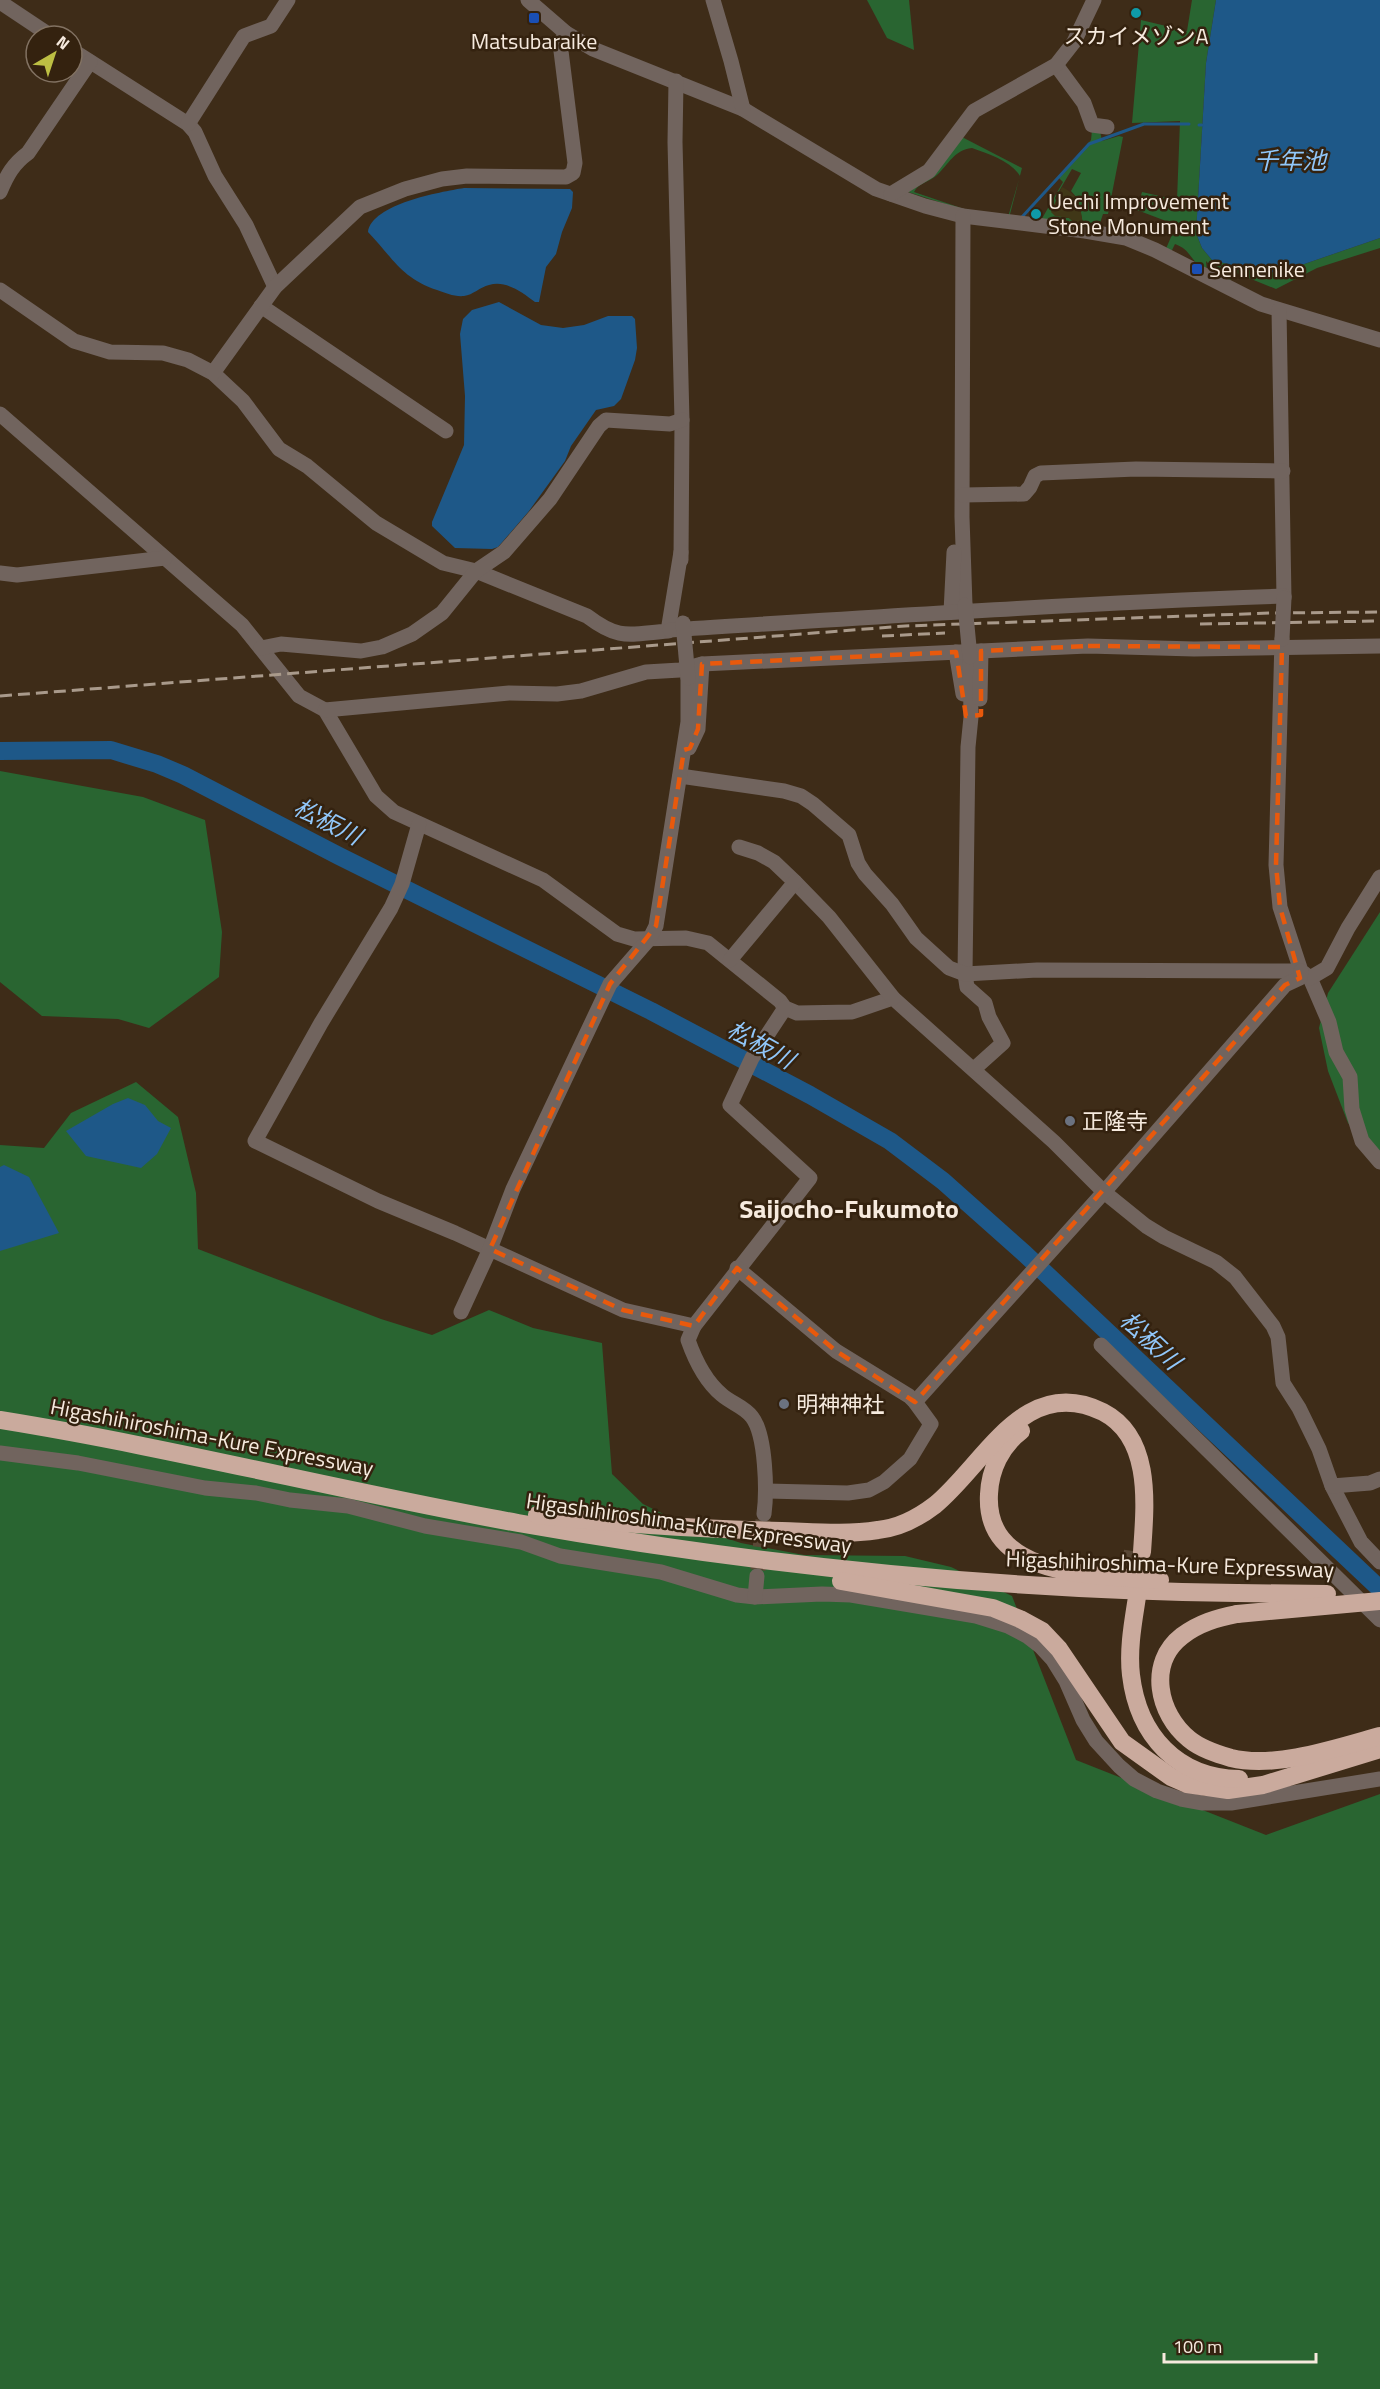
<svg xmlns="http://www.w3.org/2000/svg" width="1380" height="2389" font-family="'Titillium Web','Noto Sans JP',sans-serif">
	<style>
		.green { fill: #296531; fill-rule: evenodd }
		.sand { fill: #403717 }
		.water { fill: #1e5888 }
		.lines { fill: none; stroke-linecap: round; stroke-linejoin: round }
		.stream { stroke: #1e5888; stroke-width: 3 }
		.river { stroke: #1e5888; stroke-width: 18 }
		.minor-tunnel { stroke: #5a4836; stroke-width: 15; stroke-dasharray: 15 8; stroke-linecap: butt }
		.highway-tunnel { stroke: #5a4836; stroke-width: 18; stroke-dasharray: 18 9; stroke-linecap: butt }
		.minor { stroke: #71645e; stroke-width: 15 }
		.highway { stroke: #caaa9d; stroke-width: 18 }
		.rail { stroke: #a99a8b; stroke-width: 3; stroke-dasharray: 12 6; stroke-linecap: butt }
		.minor-bridge { stroke: #71645e; stroke-width: 15 }
		.highway-bridge { stroke: #caaa9d; stroke-width: 18 }
		.marked { fill: none; stroke: #e8590c; stroke-width: 4.5; stroke-dasharray: 12 8; stroke-linejoin: round }
		.culture-dot { fill: #0f9aa8; stroke: #34220f; stroke-width: 2 }
		.transit-dot { fill: #1a4fb4; stroke: #34220f; stroke-width: 2 }
		.worship-dot { fill: #6b7280; stroke: #34220f; stroke-width: 2 }
		.labels { text-anchor: middle; dominant-baseline: central; stroke-width: 5; stroke-linejoin: round; paint-order: stroke }
		.poi-label { font-size: 22px; fill: #f6eade; stroke: #34220f; text-anchor: start }
		.street-label { font-size: 22px; fill: #f6eade; stroke: #34220f }
		.water-label { font-size: 24px; font-style: italic; fill: #91c7fa; stroke: #34220f }
		.quarter-label { font-size: 26px; font-weight: bold; fill: #f6eade; stroke: #34220f }
	</style>
	<rect width="100%" height="100%" fill="#3e2c18"/>
	<!-- green -->
	<g class="green">
		<path d="M 867,0 L 909,0 L 914,50 L 887,38 Z"/>
		<path d="M 1192,0 L 1216,0 L 1206,63 L 1196,233 L 1202,248 L 1212,260 L 1247,269 L 1278,273 L 1380,238 L 1380,248 L 1317,268 L 1276,289 L 1234,272 L 1230,281 L 1223,279 L 1206,261 L 1207,272 C 1190,262 1192,250 1175,244 L 1170,254 L 1165,251 L 1174,230 L 1166,221 L 1137,210 L 1142,192 L 1177,200 L 1180,121 L 1132,123 L 1141,20 L 1187,31 Z"/>
		<path d="M 1092,130 L 1100,131 L 1102,141 L 1119,136 L 1123,137 L 1108,214 L 1103,214 L 1099,226 L 1083,224 L 1078,199 L 1071,191 L 1081,173 L 1072,169 L 1055,198 L 1063,218 L 1069,218 L 1075,223 L 1040,222 L 1063,182 L 1058,177 L 1091,140 Z"/>
		<path d="M 960,136 L 1022,168 L 1009,218 L 964,210 L 908,192 L 907,189 ZM 972,148 C 989,154 1011,161 1020,176 L 1008,217 L 964,209 L 914,192 C 918,183 930,182 937,175 C 949,164 954,150 972,148 Z"/>
		<path d="M 0,771 L 143,797 L 205,820 L 222,932 L 219,977 L 149,1028 L 118,1019 L 42,1016 L 0,982 Z"/>
		<path d="M 1380,912 L 1380,1158 L 1348,1123 L 1328,1071 L 1319,1028 L 1328,993 Z"/>
		<path d="M 136,1082 L 178,1117 L 196,1193 L 198,1249 L 381,1319 L 432,1335 L 489,1310 L 533,1328 L 602,1343 L 612,1474 L 643,1504 L 686,1525 L 741,1543 L 804,1555 L 905,1556 L 951,1567 L 1012,1596 L 1076,1760 L 1266,1835 L 1380,1794 L 1380,2389 L 0,2389 L 0,1145 L 44,1148 L 71,1113 Z"/>
	</g>
	<!-- sand -->
	<path class="sand" d="M 1062,187 C 1080,196 1080,205 1083,224 L 1075,223 L 1069,218 L 1055,216 L 1051,212 Z"/>
	<!-- water -->
	<g class="water">
		<path d="M 1216,0 L 1380,0 L 1380,238 L 1278,273 L 1247,269 L 1212,260 L 1202,248 L 1196,233 L 1206,63 Z"/>
		<path d="M 464,188 L 570,189 L 573,192 L 572,208 L 562,232 L 556,254 L 546,267 L 539,302 L 535,302 C 522,292 506,280 489,285 C 480,287 473,295 464,296 C 455,297 445,293 437,290 C 401,278 393,258 368,232 C 372,204 440,192 464,188 Z"/>
		<path d="M 499,302 L 541,325 L 563,328 L 584,325 L 608,316 L 632,316 L 635,319 L 637,348 L 635,360 L 621,399 L 614,406 L 596,410 L 571,446 L 565,461 L 529,511 L 498,547 L 492,549 L 455,548 L 432,526 L 432,522 L 464,445 L 465,396 L 460,334 L 463,319 L 472,310 Z"/>
		<path d="M 128,1098 L 145,1105 L 158,1121 L 171,1128 L 157,1154 L 141,1168 L 86,1156 L 66,1131 L 113,1104 Z"/>
		<path d="M 4,1165 L 29,1177 L 59,1233 L 0,1251 L 0,1167 Z"/>
	</g>
	<g class="lines">
		<!-- stream -->
		<g class="stream">
			<path d="M 1199,125 L 1202,125"/>
			<path d="M 1022,217 L 1089,144 L 1144,124 L 1189,124"/>
		</g>
		<!-- river -->
		<path class="river" d="M 0,751 L 111,750 L 157,764 L 183,775 L 339,856 L 651,1011 L 810,1095 L 890,1141 L 943,1181 L 1025,1254 L 1380,1589"/>
		<!-- minor-tunnel -->
		<path class="minor-tunnel" d="M 758,1570 L 763,1520"/>
		<!-- highway-tunnel -->
		<path class="highway-tunnel" d="M 1127,1593 L 1133,1551"/>
		<!-- minor -->
		<g class="minor">
			<path d="M 528,0 L 566,33 L 593,49 L 743,109 L 876,189 L 925,206 L 963,216 L 1085,231 L 1126,238 L 1155,250 L 1261,304 L 1380,340"/>
			<path d="M 713,0 L 731,61 L 743,109"/>
			<path d="M 0,2 L 51,36"/>
			<path d="M 72,50 L 188,124 L 195,132 L 215,176 L 246,225 L 275,287"/>
			<path d="M 1056,65 L 1084,103 L 1092,125 L 1107,127"/>
			<path d="M 676,81 L 675,142 L 682,420 L 681,560"/>
			<path d="M 188,124 L 244,36 L 271,26 L 288,0"/>
			<path d="M 0,192 C 7,175 13,164 28,153 L 90,62"/>
			<path d="M 891,194 L 929,171 L 974,111 L 1056,65 L 1074,42 L 1094,0"/>
			<path d="M 963,216 L 962,517 L 965,605"/>
			<path d="M 0,290 L 74,341 L 110,352 L 163,353 L 188,360 L 213,373 L 243,401 L 279,449 L 307,466 L 376,523 L 443,563 L 476,571 L 587,616 C 620,641 629,634 668,631 L 681,552"/>
			<path d="M 261,306 L 446,431"/>
			<path d="M 1279,310 L 1284,598"/>
			<path d="M 213,373 L 275,287 L 360,207 L 405,189 L 442,179 L 467,176 L 566,177 L 573,173 L 575,163 L 560,43 L 566,33"/>
			<path d="M 0,414 L 242,625 L 299,696 L 325,710 L 376,796 L 394,812 L 543,880 L 617,934 L 634,939 L 686,938 L 708,943 L 780,1001 L 785,1008 L 797,1013 L 852,1012 L 893,998 L 1054,1142 L 1104,1192 L 1146,1226 L 1164,1237 L 1216,1262 L 1235,1277 L 1273,1326 L 1278,1337 L 1283,1383 L 1299,1408 L 1319,1449 L 1332,1486 L 1361,1542 L 1380,1562"/>
			<path d="M 963,495 L 1024,494 L 1030,487 L 1035,476 L 1041,473 L 1136,469 L 1283,471"/>
			<path d="M 0,573 L 17,575 L 165,558"/>
			<path d="M 951,612 L 954,552"/>
			<path d="M 670,630 C 875,617 1079,603 1284,596"/>
			<path d="M 1282,639 L 1276,865 L 1280,907 L 1301,971 L 1310,978 L 1329,1022 L 1336,1052 L 1350,1077 L 1352,1109 L 1362,1141 L 1380,1162"/>
			<path d="M 261,648 L 281,644 L 361,651 L 382,647 L 412,634 L 442,613 L 476,571 L 504,552 L 550,499 L 599,426 L 606,420 L 670,424 L 682,420"/>
			<path d="M 956,652 L 963,694"/>
			<path d="M 970,657 L 971,717 L 968,747 L 965,974 L 967,987 L 985,1003 L 989,1017 L 1003,1043 L 974,1069"/>
			<path d="M 980,699 L 981,651"/>
			<path d="M 325,710 L 509,693 L 557,694 L 581,691 L 646,672 L 680,670 L 702,664 L 1088,646 L 1194,649 L 1380,646"/>
			<path d="M 689,748 L 698,729 L 702,664"/>
			<path d="M 680,776 L 784,791 L 801,796 L 813,804 L 849,835 L 858,863 L 865,874 L 892,904 L 916,938 L 949,968 L 965,974 L 1037,970 L 1301,971"/>
			<path d="M 419,824 L 402,884 L 391,908 L 321,1023 L 255,1141 L 378,1201 L 455,1233 L 623,1310 L 694,1326 L 810,1178 L 730,1105 L 752,1058 L 785,1008"/>
			<path d="M 739,847 L 758,853 L 774,862 L 795,882 L 829,917 L 893,998"/>
			<path d="M 730,960 L 795,882"/>
			<path d="M 1310,978 L 1327,968 L 1348,928 L 1380,877"/>
			<path d="M 737,1268 L 836,1351 L 909,1396 L 915,1402 L 931,1424 L 910,1459 L 884,1482 L 869,1490 L 848,1493 L 767,1491"/>
			<path d="M 461,1312 L 490,1249 L 513,1189 L 610,984 L 650,938 L 656,926 L 688,722 L 688,678"/>
			<path d="M 694,1326 L 688,1340 C 695,1360 705,1381 722,1395 C 731,1403 745,1407 752,1417 C 766,1435 767,1492 764,1514"/>
			<path d="M 1101,1345 L 1380,1620"/>
			<path d="M 915,1402 L 1104,1192 L 1285,985 L 1300,978 L 1301,971"/>
			<path d="M 0,1453 L 78,1463 L 205,1488 L 256,1493 L 290,1500 L 348,1506 L 425,1526 L 521,1542 L 560,1556 L 661,1572 L 737,1595 L 755,1597 L 822,1594 L 851,1595 L 976,1616 L 1008,1626 L 1027,1636 L 1040,1646 L 1053,1660 L 1066,1681 L 1083,1720 L 1096,1741 L 1119,1766 L 1134,1779 L 1157,1791 L 1181,1799 L 1203,1803 L 1231,1803 L 1380,1779"/>
			<path d="M 1332,1486 L 1370,1483 L 1380,1479"/>
			<path d="M 755,1597 L 757,1576"/>
		</g>
		<!-- highway -->
		<g class="highway">
			<path d="M 0,1420 C 174,1448 345,1492 518,1523 C 756,1565 996,1590 1237,1593"/>
			<path d="M 1021,1431 C 1001,1446 990,1470 989,1494 C 984,1580 1102,1575 1160,1580"/>
			<path d="M 537,1515 C 618,1524 700,1529 782,1531 C 814,1532 846,1535 878,1530 C 899,1528 918,1518 935,1505 C 985,1464 1024,1373 1103,1412 C 1153,1438 1145,1506 1142,1552"/>
			<path d="M 841,1581 L 993,1608 L 1020,1619 L 1042,1631 L 1059,1649 L 1122,1742 L 1171,1777 L 1187,1784 L 1228,1790 L 1263,1785 L 1380,1749"/>
			<path d="M 1137,1597 C 1133,1623 1128,1649 1131,1675 C 1138,1735 1177,1778 1239,1779"/>
			<path d="M 1237,1614 C 1217,1618 1199,1623 1182,1636 C 1147,1663 1158,1714 1189,1739 C 1201,1749 1217,1754 1231,1758 C 1275,1769 1337,1748 1380,1736"/>
		</g>
		<!-- rail -->
		<g class="rail">
			<path d="M 1200,624 L 1380,621"/>
			<path d="M 882,636 L 945,633"/>
			<path d="M 0,696 L 905,626 L 1272,613 L 1380,612"/>
		</g>
		<!-- minor-bridge -->
		<g class="minor-bridge">
			<path d="M 965,605 L 970,657"/>
			<path d="M 683,623 L 688,678"/>
			<path d="M 1282,639 L 1284,598"/>
		</g>
		<!-- highway-bridge -->
		<g class="highway-bridge">
			<path d="M 1237,1593 L 1327,1594"/>
			<path d="M 1237,1614 L 1380,1601"/>
		</g>
	</g>
	<!-- marked area -->
	<path class="marked" d="M 1088,646 L 1282,647 L 1276,865 L 1280,907 L 1300,978 L 1285,985 L 915,1402 L 836,1351 L 737,1268 L 694,1326 L 623,1310 L 490,1249 L 610,984 L 656,926 L 684,750 L 690,748 L 698,729 L 702,664 L 956,652 L 966,716 L 981,715 L 981,651 Z"/>
	<!-- markers -->
	<g class="culture-dot">
		<circle cx="1136" cy="13" r="6"/>
		<circle cx="1036" cy="214" r="6"/>
	</g>
	<g class="transit-dot">
		<rect x="528" y="12" width="12" height="12" rx="3"/>
		<rect x="1191" y="263" width="12" height="12" rx="3"/>
	</g>
	<g class="worship-dot">
		<circle cx="1070" cy="1121" r="6"/>
		<circle cx="784" cy="1404" r="6"/>
	</g>
	<g class="labels">
		<!-- poi labels -->
		<g class="poi-label">
			<text x="1136" y="36" text-anchor="middle">スカイメゾンA</text>
			<text x="534" y="41" text-anchor="middle">Matsubaraike</text>
			<text x="1048" y="201">Uechi Improvement<tspan x="1048" dy="25">Stone Monument</tspan></text>
			<text x="1209" y="269">Sennenike</text>
			<text x="1082" y="1121">正隆寺</text>
			<text x="796" y="1404">明神神社</text>
		</g>
		<!-- street labels -->
		<g class="street-label">
			<text transform="translate(212 1437) rotate(11)">Higashihiroshima-Kure Expressway</text>
			<text transform="translate(689 1523) rotate(8)">Higashihiroshima-Kure Expressway</text>
			<text transform="translate(1170 1564) rotate(2)">Higashihiroshima-Kure Expressway</text>
		</g>
		<!-- water labels -->
		<g class="water-label">
			<text x="1290" y="160">千年池</text>
			<text transform="translate(328 821) rotate(27)">松板川</text>
			<text transform="translate(761 1044) rotate(29)">松板川</text>
			<text transform="translate(1151 1340) rotate(43)">松板川</text>
		</g>
		<!-- quarter labels -->
		<g class="quarter-label">
			<text x="849" y="1208">Saijocho-Fukumoto</text>
		</g>
	</g>
	<!-- north arrow -->
	<g transform="translate(54 54) rotate(39)"><circle r="28" fill="#34220f" stroke="#827262" stroke-width="1.5"/>
	<path d="M0-4.5L10 22L0 15L-10 22Z" fill="#bdbf43"/>
	<text y="-9" font-size="16" font-weight="bold" text-anchor="middle" fill="#f6eade">N</text>
	</g>
	<!-- scale -->
	<path d="M1164 2353v9h152v-9" fill="none" stroke="#f6eade" stroke-width="3"/>
	<text x="1173" y="2353" font-size="18" fill="#f6eade" stroke="#34220f" stroke-width="4.5" paint-order="stroke">100 m</text>
</svg>
